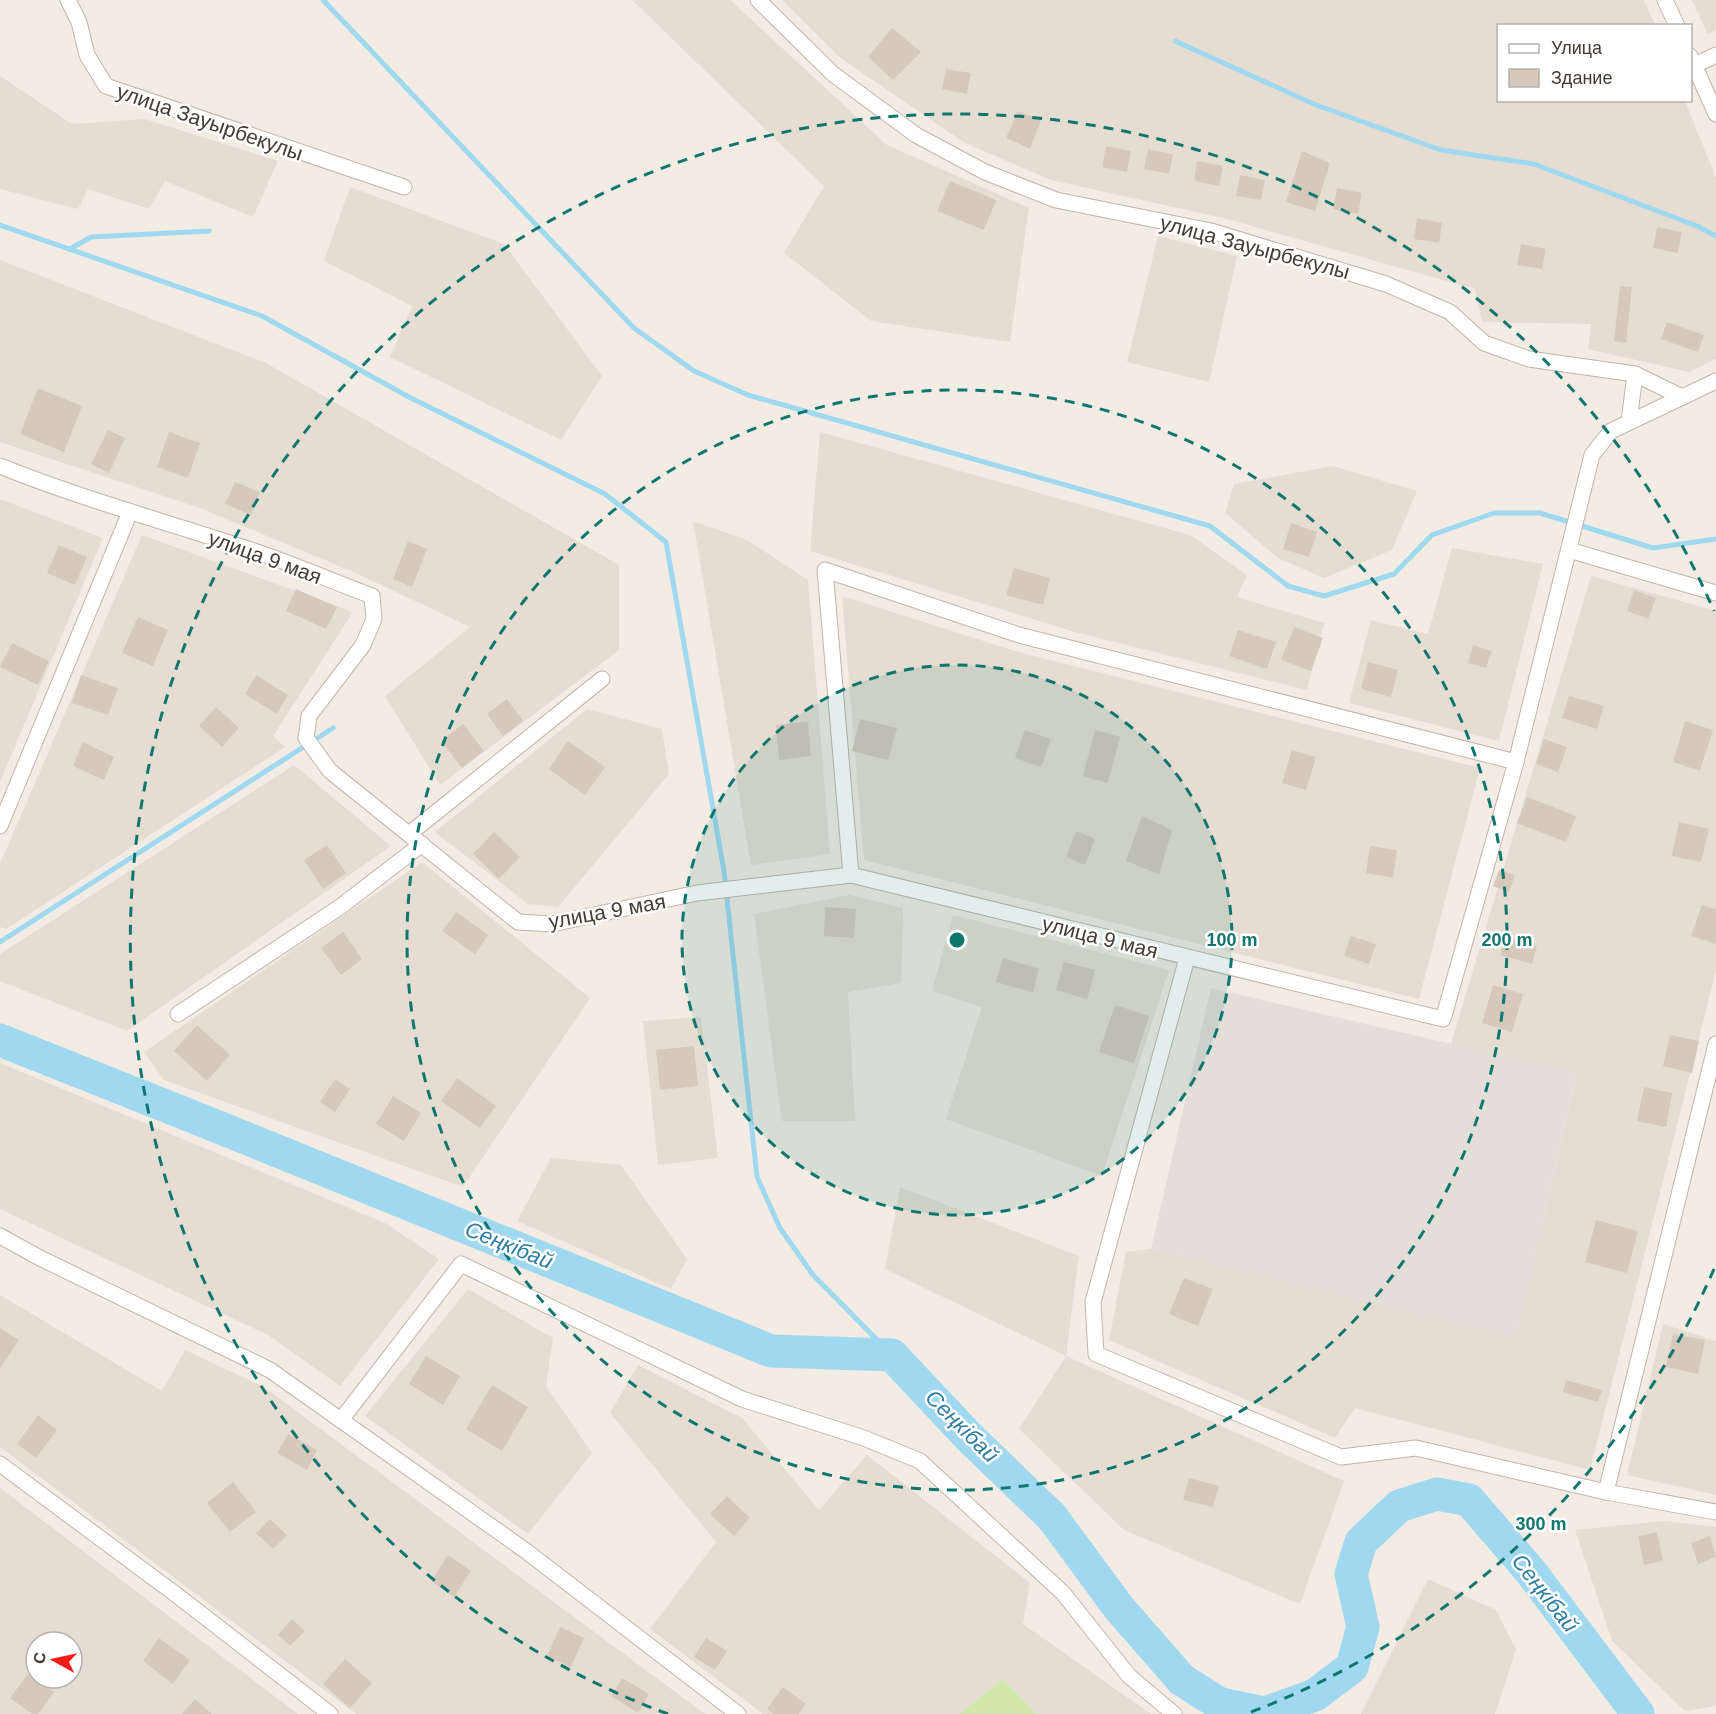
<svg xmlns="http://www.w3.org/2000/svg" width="1716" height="1714" font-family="Arial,sans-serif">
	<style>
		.residential { fill: #e6ddd2; fill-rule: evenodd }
		.industrial { fill: #e4ded9 }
		.green { fill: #d3e6ac }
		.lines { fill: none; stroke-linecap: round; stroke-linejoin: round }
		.stream { stroke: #a0d8ef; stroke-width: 5 }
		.river { stroke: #a0d8ef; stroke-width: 33 }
		.building { fill: #d6c9bc }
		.minor-casing { stroke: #c0b5aa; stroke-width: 17 }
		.minor { stroke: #fff; stroke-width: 15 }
		.ring { fill: none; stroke: #0f766e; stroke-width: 3; stroke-dasharray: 10 8 }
		.labels { text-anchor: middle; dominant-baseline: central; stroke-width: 5; stroke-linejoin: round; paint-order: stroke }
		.street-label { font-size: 21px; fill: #443c34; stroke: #fff }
		.water-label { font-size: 22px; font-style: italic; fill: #2c7c9e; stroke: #fff }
		.centre { fill: #0f766e; stroke: #fff; stroke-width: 3 }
		.ring-label { font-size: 18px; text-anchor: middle; font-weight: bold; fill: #0f766e; stroke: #fff; stroke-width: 5; stroke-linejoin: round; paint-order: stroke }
	</style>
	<rect width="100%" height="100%" fill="#f2ece4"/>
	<!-- residential -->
	<g class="residential">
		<path d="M 632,0 L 730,0 L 887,145 L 1029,208 L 1010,342 L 871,321 L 784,253 L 824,186 Z"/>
		<path d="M 782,0 L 1644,0 L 1655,25 L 1498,26 L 1498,100 L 1685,101 L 1716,178 L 1716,359 L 1689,372 L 1588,349 L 1591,324 L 1482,322 L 1475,289 L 1223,218 L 1051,180 L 965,143 L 839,57 Z"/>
		<path d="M 1692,0 L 1716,0 L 1716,30 L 1708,34 Z"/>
		<path d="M 0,76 L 72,124 L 145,119 L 278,161 L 253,217 L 165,181 L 149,209 L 88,189 L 78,209 L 0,189 Z"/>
		<path d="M 350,187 L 504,244 L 602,376 L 561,440 L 390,357 L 412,306 L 324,261 Z"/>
		<path d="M 1158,236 L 1237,256 L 1209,382 L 1127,362 Z"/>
		<path d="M 0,260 L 266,363 L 619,565 L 619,650 L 440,785 L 385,696 L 470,627 L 358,574 L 200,508 L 0,442 Z"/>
		<path d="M 820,432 L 1190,535 L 1247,575 L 1237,597 L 1324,623 L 1307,690 L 1075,632 L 810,551 Z"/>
		<path d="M 1333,466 L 1417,491 L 1392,550 L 1324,578 L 1278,558 L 1225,513 L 1234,484 Z"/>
		<path d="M 0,499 L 103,538 L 0,782 Z"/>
		<path d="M 693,521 L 747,540 L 808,580 L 830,854 L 751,865 Z"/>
		<path d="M 142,535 L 353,612 L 273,736 L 285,747 L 6,929 L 0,927 L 0,864 Z"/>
		<path d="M 1452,548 L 1543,564 L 1499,741 L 1349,703 L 1371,620 L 1428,634 Z"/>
		<path d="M 1591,576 L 1716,611 L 1716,971 L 1590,1470 L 1355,1408 L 1335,1438 L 1109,1340 L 1126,1252 L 1151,1249 L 1516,1337 L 1577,1074 L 1451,1044 Z"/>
		<path d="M 842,596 L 1015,651 L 1480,768 L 1419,999 L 864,860 Z"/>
		<path d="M 587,709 L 662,729 L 669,774 L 558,907 L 528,904 L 435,832 Z"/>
		<path d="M 294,765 L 391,846 L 127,1031 L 0,981 L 0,954 Z"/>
		<path d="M 422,862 L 590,998 L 463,1187 L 164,1080 L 144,1052 Z"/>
		<path d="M 849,895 L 903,908 L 901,983 L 848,992 L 855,1121 L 782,1121 L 754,914 Z"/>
		<path d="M 953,915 L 1169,970 L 1102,1176 L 946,1119 L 982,1007 L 932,991 Z"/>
		<path d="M 701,1017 L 718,1158 L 658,1165 L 643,1021 Z"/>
		<path d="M 0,1063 L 385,1223 L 439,1259 L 340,1386 L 268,1335 L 0,1209 Z"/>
		<path d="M 551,1158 L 621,1165 L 687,1259 L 671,1289 L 517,1221 Z"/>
		<path d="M 900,1187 L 1079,1256 L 1066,1356 L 1344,1481 L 1300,1604 L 1124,1530 L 1019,1429 L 1066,1356 L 885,1269 Z"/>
		<path d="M 468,1289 L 553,1338 L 546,1386 L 592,1453 L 528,1534 L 365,1416 Z"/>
		<path d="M 0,1295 L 162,1391 L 185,1350 L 264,1387 L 705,1714 L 356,1714 L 0,1447 Z"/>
		<path d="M 1663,1324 L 1716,1341 L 1716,1495 L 1627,1475 Z"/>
		<path d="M 638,1365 L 742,1418 L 819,1510 L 867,1455 L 1030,1583 L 1023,1624 L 1151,1714 L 1036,1714 L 1003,1679 L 959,1714 L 763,1714 L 650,1629 L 716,1542 L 610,1413 Z"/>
		<path d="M 0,1488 L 298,1714 L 0,1714 ZM 36,1642 L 72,1642 L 72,1678 L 36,1678 Z"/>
		<path d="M 1664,1521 L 1716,1527 L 1716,1706 L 1685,1711 L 1612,1641 L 1575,1530 Z"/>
		<path d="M 1428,1579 L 1496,1610 L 1516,1649 L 1495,1714 L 1361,1714 Z"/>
	</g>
	<!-- industrial -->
	<path class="industrial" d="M 1211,988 L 1577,1073 L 1516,1338 L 1151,1249 Z"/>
	<!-- green -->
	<path class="green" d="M 1003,1679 L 1036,1714 L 959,1714 Z"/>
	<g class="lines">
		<!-- stream -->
		<g class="stream">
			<path d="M 323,0 L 634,328 L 694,371 L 748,395 L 1210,526 L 1288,586 L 1324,596 L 1394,574 L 1432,535 L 1494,513 L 1540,513 L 1653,548 L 1716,539"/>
			<path d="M 1175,41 L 1316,105 L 1441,150 L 1534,164 L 1697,226 L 1716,236"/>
			<path d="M 0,225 L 262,316 L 409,397 L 605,494 L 666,542 L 724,871 L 757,1177 L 780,1228 L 813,1275 L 892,1355"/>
			<path d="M 70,249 L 91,237 L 209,231"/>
			<path d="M 0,942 L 333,728"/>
		</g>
		<!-- river -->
		<path class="river" d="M 0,1040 L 201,1120 L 771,1351 L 892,1355 L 969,1437 L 1052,1517 L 1119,1608 L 1182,1680 L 1220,1704 L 1265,1713 L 1315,1695 L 1352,1667 L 1363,1627 L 1351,1574 L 1361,1542 L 1399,1506 L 1437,1494 L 1469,1500 L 1531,1572 L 1638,1714"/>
	</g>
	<!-- building -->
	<g class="building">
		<path d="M 892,28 L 921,52 L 893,80 L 868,57 Z"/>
		<path d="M 946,69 L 971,73 L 967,94 L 942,89 Z"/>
		<path d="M 1018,111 L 1041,120 L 1030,149 L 1006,138 Z"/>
		<path d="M 1106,146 L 1131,151 L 1127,172 L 1102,167 Z"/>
		<path d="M 1148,149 L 1173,154 L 1169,174 L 1144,169 Z"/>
		<path d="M 1302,151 L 1330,163 L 1315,211 L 1286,202 Z"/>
		<path d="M 1197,161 L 1223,166 L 1219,186 L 1194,181 Z"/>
		<path d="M 1240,175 L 1265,180 L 1261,200 L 1236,196 Z"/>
		<path d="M 950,181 L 996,200 L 984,230 L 937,211 Z"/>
		<path d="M 1337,188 L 1362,193 L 1358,214 L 1333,209 Z"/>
		<path d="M 1417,218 L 1442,223 L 1439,243 L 1414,239 Z"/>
		<path d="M 1657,227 L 1682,232 L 1678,253 L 1653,248 Z"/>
		<path d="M 1521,244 L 1546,249 L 1542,269 L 1517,265 Z"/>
		<path d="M 1620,286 L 1632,287 L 1626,343 L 1614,341 Z"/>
		<path d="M 1667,322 L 1704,335 L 1698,352 L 1661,339 Z"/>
		<path d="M 38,388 L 82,406 L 64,452 L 20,434 Z"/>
		<path d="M 108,430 L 125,438 L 109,473 L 91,464 Z"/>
		<path d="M 169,432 L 200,443 L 188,478 L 157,467 Z"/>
		<path d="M 235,482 L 260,492 L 251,515 L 225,504 Z"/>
		<path d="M 1291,523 L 1317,532 L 1309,557 L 1283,549 Z"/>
		<path d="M 408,541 L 427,549 L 412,587 L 393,579 Z"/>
		<path d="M 59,545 L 87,557 L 75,585 L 47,573 Z"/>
		<path d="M 1014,568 L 1050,578 L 1043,605 L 1006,595 Z"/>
		<path d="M 296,589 L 337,607 L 326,629 L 286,611 Z"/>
		<path d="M 1634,590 L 1656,598 L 1648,619 L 1627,611 Z"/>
		<path d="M 138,617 L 168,630 L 153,666 L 122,653 Z"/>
		<path d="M 1294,627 L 1323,638 L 1311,671 L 1281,660 Z"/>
		<path d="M 1238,630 L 1276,642 L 1267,669 L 1229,656 Z"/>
		<path d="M 12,643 L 49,661 L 38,685 L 0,667 Z"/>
		<path d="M 1473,645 L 1492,651 L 1486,668 L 1468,663 Z"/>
		<path d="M 1368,662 L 1398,670 L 1391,697 L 1361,689 Z"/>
		<path d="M 81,675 L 118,688 L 108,715 L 72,703 Z"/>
		<path d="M 256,675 L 288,695 L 277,714 L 245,694 Z"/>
		<path d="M 1569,696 L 1604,706 L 1597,729 L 1562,718 Z"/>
		<path d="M 507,699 L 523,721 L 503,736 L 487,714 Z"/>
		<path d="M 216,707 L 239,728 L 222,747 L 199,726 Z"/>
		<path d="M 860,719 L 897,728 L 888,760 L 852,751 Z"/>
		<path d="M 1685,721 L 1713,730 L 1700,771 L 1673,762 Z"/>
		<path d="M 808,722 L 811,756 L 779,760 L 776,725 Z"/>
		<path d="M 463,724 L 484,751 L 462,768 L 441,741 Z"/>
		<path d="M 1025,730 L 1051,739 L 1041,767 L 1015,758 Z"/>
		<path d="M 1095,730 L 1120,737 L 1108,783 L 1083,776 Z"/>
		<path d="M 1544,739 L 1567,747 L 1558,772 L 1536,764 Z"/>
		<path d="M 568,741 L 605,767 L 585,795 L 549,769 Z"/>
		<path d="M 83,742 L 114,757 L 104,780 L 73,766 Z"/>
		<path d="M 1292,750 L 1316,757 L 1306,790 L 1282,783 Z"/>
		<path d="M 1527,797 L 1576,816 L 1566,842 L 1517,823 Z"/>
		<path d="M 1142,816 L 1172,830 L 1159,874 L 1126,861 Z"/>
		<path d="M 1679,822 L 1709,829 L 1701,862 L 1672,856 Z"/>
		<path d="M 1076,831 L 1095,839 L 1085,865 L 1066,857 Z"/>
		<path d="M 494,832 L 520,857 L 499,879 L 473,854 Z"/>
		<path d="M 327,845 L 346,873 L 323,889 L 304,860 Z"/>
		<path d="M 1370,846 L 1397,850 L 1393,878 L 1366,873 Z"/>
		<path d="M 1499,870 L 1515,875 L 1509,892 L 1493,886 Z"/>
		<path d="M 1702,905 L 1716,909 L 1716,944 L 1691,936 Z"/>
		<path d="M 825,907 L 856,909 L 854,938 L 824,936 Z"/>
		<path d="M 456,912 L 488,935 L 475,954 L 442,931 Z"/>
		<path d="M 343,932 L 362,959 L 341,975 L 321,948 Z"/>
		<path d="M 1351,936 L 1376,944 L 1369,964 L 1344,956 Z"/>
		<path d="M 1505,937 L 1537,946 L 1532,964 L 1500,955 Z"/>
		<path d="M 1003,958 L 1039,969 L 1033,992 L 996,982 Z"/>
		<path d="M 1064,962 L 1095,970 L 1087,999 L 1056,990 Z"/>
		<path d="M 1493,985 L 1523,994 L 1512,1032 L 1482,1023 Z"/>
		<path d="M 1115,1005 L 1149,1016 L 1134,1063 L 1099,1052 Z"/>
		<path d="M 197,1025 L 230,1055 L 207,1081 L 174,1051 Z"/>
		<path d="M 1670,1035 L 1699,1041 L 1692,1073 L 1663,1066 Z"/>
		<path d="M 694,1046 L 698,1086 L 660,1090 L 656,1050 Z"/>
		<path d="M 457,1078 L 496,1106 L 480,1128 L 441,1101 Z"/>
		<path d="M 335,1079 L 350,1089 L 335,1112 L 320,1102 Z"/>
		<path d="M 1644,1087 L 1672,1093 L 1666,1127 L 1637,1121 Z"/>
		<path d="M 393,1096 L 421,1113 L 404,1141 L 376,1124 Z"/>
		<path d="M 1596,1220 L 1638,1231 L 1627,1273 L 1585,1262 Z"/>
		<path d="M 1184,1278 L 1213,1289 L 1198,1326 L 1169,1314 Z"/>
		<path d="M 0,1328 L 19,1340 L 0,1369 Z"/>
		<path d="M 1673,1334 L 1705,1340 L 1698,1374 L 1666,1367 Z"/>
		<path d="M 426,1356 L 460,1376 L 443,1405 L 409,1384 Z"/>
		<path d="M 1566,1380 L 1602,1390 L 1598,1402 L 1563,1392 Z"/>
		<path d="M 492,1385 L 528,1407 L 502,1451 L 466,1429 Z"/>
		<path d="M 38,1415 L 57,1430 L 36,1458 L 17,1444 Z"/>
		<path d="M 288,1434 L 317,1450 L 307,1470 L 277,1453 Z"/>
		<path d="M 1189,1478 L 1219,1486 L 1213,1507 L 1183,1500 Z"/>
		<path d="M 233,1482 L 256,1512 L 230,1532 L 207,1503 Z"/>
		<path d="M 727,1496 L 750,1518 L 734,1536 L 710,1514 Z"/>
		<path d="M 270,1519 L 287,1535 L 273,1549 L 256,1533 Z"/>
		<path d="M 1657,1532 L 1663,1561 L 1644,1565 L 1638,1536 Z"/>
		<path d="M 1710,1536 L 1716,1557 L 1698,1564 L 1691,1543 Z"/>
		<path d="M 448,1555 L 471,1571 L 454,1597 L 431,1581 Z"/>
		<path d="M 292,1619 L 305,1631 L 290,1646 L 278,1635 Z"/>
		<path d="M 560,1627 L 584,1638 L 571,1667 L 547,1656 Z"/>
		<path d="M 159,1638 L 190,1660 L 173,1684 L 143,1661 Z"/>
		<path d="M 706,1638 L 727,1651 L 715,1670 L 694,1657 Z"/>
		<path d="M 345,1659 L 372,1683 L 350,1708 L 323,1684 Z"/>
		<path d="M 28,1674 L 54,1692 L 38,1714 L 32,1714 L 10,1698 Z"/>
		<path d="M 622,1678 L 649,1694 L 638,1713 L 611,1696 Z"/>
		<path d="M 783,1687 L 806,1704 L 799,1714 L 773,1714 L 767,1709 Z"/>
		<path d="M 195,1699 L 212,1714 L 182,1714 Z"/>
	</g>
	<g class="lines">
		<!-- minor casing -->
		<g class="minor-casing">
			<g id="minor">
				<path d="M 68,0 L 79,22 L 87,55 L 106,86 L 404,187"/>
				<path d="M 758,0 L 833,74 L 916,135 L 985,172 L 1056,200 L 1211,231 L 1386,284 L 1450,312 L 1484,343 L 1529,359 L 1635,374 L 1682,397"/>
				<path d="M 1665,0 L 1677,26"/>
				<path d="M 1690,56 L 1716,114"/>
				<path d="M 1695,65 L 1716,55"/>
				<path d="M 1629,422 L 1635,374"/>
				<path d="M 0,466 C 84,500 171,523 257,552 C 296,565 334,582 372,596 L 374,619 L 363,645 L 309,716 L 306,738 L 330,771 L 518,922 L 552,924 L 697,893 L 851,875 L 1443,1019 L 1516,762 L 1592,455 L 1611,431 L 1716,381"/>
				<path d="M 1569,550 L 1716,593"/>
				<path d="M 0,826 L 130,512"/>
				<path d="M 409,834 L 602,679"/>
				<path d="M 851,875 L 825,570 L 1019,635 L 1516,762"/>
				<path d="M 1187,958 L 1093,1302 L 1096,1354 L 1341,1457 L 1416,1448 L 1606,1492 L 1716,1512"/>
				<path d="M 178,1014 L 340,907 L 422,844"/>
				<path d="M 0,1236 L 40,1258 L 270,1370 L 526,1551 L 738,1714"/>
				<path d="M 341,1420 L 461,1264 L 742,1399 L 864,1438 L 920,1461 L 1063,1593 L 1129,1676 L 1174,1714"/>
				<path d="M 0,1464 L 174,1593 L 330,1714"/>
				<path d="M 1606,1492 L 1716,1044"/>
			</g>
		</g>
		<!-- minor -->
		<use href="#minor" class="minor"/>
	</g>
	<!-- distance rings -->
	<circle cx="957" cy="940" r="275" fill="#0f766e" fill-opacity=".12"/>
	<g class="ring">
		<circle cx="957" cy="940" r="275"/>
		<circle cx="957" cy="940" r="550"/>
		<path d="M1714 1269A826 826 0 0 1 1246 1714M668 1714A826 826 0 1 1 1714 611"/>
	</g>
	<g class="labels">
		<!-- street labels -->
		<g class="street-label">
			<text transform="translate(210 122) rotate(19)">улица Зауырбекулы</text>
			<text transform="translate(1255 247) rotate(15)">улица Зауырбекулы</text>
			<text transform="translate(265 557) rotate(20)">улица 9 мая</text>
			<text transform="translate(607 911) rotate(-10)">улица 9 мая</text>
			<text transform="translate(1100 937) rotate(14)">улица 9 мая</text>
		</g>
		<!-- water labels -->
		<g class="water-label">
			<text transform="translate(509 1245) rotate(22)">Сеңкібай</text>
			<text transform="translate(962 1426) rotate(45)">Сеңкібай</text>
			<text transform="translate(1545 1593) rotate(52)">Сеңкібай</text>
		</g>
	</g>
	<circle cx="957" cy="940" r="9" class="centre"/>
	<g class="ring-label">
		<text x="1232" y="946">100 m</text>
		<text x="1507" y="946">200 m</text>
		<text x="1541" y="1530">300 m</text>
	</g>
	<!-- legend -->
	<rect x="1497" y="24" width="195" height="78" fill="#ffffff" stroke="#b4b1ae" stroke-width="1.5"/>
	<rect x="1509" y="44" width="30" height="9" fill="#ffffff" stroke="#b4b1ae" stroke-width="1.5"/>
	<text x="1551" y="54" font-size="18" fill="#443c34">Улица</text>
	<rect x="1509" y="69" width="30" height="18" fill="#d6c9bc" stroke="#b4b1ae" stroke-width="1.5"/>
	<text x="1551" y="84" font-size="18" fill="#443c34">Здание</text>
	<!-- north arrow -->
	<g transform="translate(54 1660) rotate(278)"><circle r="28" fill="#ffffff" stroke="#b4b1ae" stroke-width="1.5"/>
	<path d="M0-4.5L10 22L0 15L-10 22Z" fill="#f71b15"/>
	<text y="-9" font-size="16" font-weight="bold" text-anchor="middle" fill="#443c34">С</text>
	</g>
</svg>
